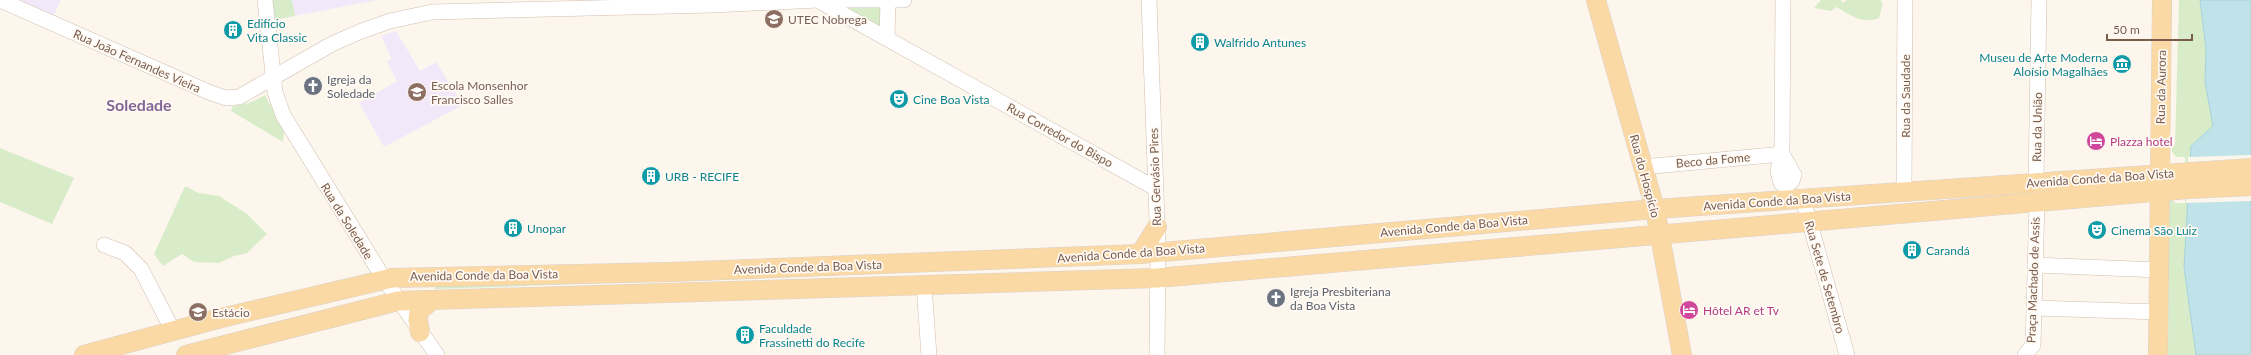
<svg xmlns="http://www.w3.org/2000/svg" width="2251" height="355" font-family="Lato,sans-serif">
	<style>
		.education { fill: #f3e8fa }
		.green { fill: #d8ecc9 }
		.water { fill: #bfe3e8; stroke: #a5d3da }
		.pier { fill: #fdf6ec }
		.lines { fill: none; stroke-linecap: round; stroke-linejoin: round }
		.minor-casing { stroke: #d1beb0; stroke-width: 16 }
		.major-casing { stroke: #dad1cd; stroke-width: 20 }
		.minor { stroke: #fff; stroke-width: 15 }
		.major { stroke: #fbd9a5; stroke-width: 19 }
		.labels { text-anchor: middle; dominant-baseline: central; stroke-width: 3.5; stroke-linejoin: round; paint-order: stroke }
		.education-label { font-size: 12px; fill: #785e54; stroke: #fffaf3; text-anchor: start }
		.culture-label { font-size: 12px; fill: #0d838f; stroke: #fffaf3; text-anchor: start }
		.street-label { font-size: 12px; fill: #7a5c4d; stroke: #fffaf3 }
		.worship-label { font-size: 12px; fill: #5b616d; stroke: #fffaf3; text-anchor: start }
		.hotel-label { font-size: 12px; fill: #b23c85; stroke: #fffaf3; text-anchor: start }
		.district-label { font-size: 16px; font-weight: bold; fill: #846695; stroke: #fffaf3 }
	</style>
	<rect width="100%" height="100%" fill="#fdf6ec"/>
	<!-- education -->
	<g class="education">
		<path d="M 14,0 L 61,0 L 53,17 Z"/>
		<path d="M 271,0 L 378,0 L 273,20 Z"/>
		<path d="M 396,31 L 420,71 L 436,62 L 463,105 L 384,147 L 359,103 L 397,81 L 387,62 L 392,59 L 381,36 Z"/>
	</g>
	<!-- green -->
	<g class="green">
		<path d="M 271,0 L 292,0 L 295,16 L 273,20 Z"/>
		<path d="M 818,0 L 888,1 L 887,38 Z"/>
		<path d="M 1821,0 L 1841,0 L 1843,3 L 1847,0 L 1880,0 L 1883,3 L 1879,18 C 1862,25 1851,15 1836,7 L 1831,11 L 1814,8 Z"/>
		<path d="M 2179,0 L 2200,0 L 2206,49 L 2205,82 L 2213,126 L 2191,146 L 2184,267 L 2198,355 L 2168,355 L 2169,201 L 2171,198 L 2175,203 L 2185,203 L 2185,157 L 2176,157 L 2171,150 L 2175,145 Z"/>
		<path d="M 265,95 L 284,131 L 283,142 L 231,111 L 233,106 L 249,103 Z"/>
		<path d="M 0,148 L 74,178 L 52,224 L 0,202 Z"/>
		<path d="M 185,186 L 199,193 L 219,196 L 247,214 L 267,234 L 247,253 L 234,256 L 219,263 L 194,262 L 182,254 L 163,266 L 154,254 Z"/>
		<path d="M 666,281 L 435,289 L 435,285 Z"/>
	</g>
	<!-- water -->
	<path class="water" d="M 2200,0 L 2251,0 L 2251,355 L 2196,355 L 2184,267 L 2191,146 L 2213,126 L 2205,82 L 2206,49 Z"/>
	<!-- pier -->
	<path class="pier" d="M 2251,155 L 2251,201 L 2186,203 L 2188,157 Z"/>
	<g class="lines">
		<!-- minor casing -->
		<g class="minor-casing">
			<g id="minor">
				<path d="M 0,0 L 211,93 L 226,98 L 239,97 L 332,44 L 359,32 L 390,21 L 432,12 L 713,5 L 818,0 L 904,0"/>
				<path d="M 265,0 L 275,92 L 283,115 L 384,279 L 437,355"/>
				<path d="M 1149,0 L 1158,249 L 1157,355"/>
				<path d="M 821,2 L 1155,188"/>
				<path d="M 887,38 L 888,0"/>
				<path d="M 1782,154 L 1794,175 L 1792,181 L 1786,186 L 1781,183 L 1778,171 L 1782,154 L 1783,0"/>
				<path d="M 1643,167 L 1782,154"/>
				<path d="M 2036,183 L 2039,0"/>
				<path d="M 1904,192 L 1905,0"/>
				<path d="M 1803,199 L 1847,355"/>
				<path d="M 104,245 L 125,253 L 141,269 L 173,331"/>
				<path d="M 2035,265 L 2159,270"/>
				<path d="M 924,285 L 929,355"/>
				<path d="M 2034,308 L 2159,312"/>
				<path d="M 2025,355 L 2033,345 L 2037,203"/>
			</g>
		</g>
		<!-- major casing -->
		<g class="major-casing">
			<g id="major">
				<path d="M 1596,0 L 1655,209 L 1682,355"/>
				<path d="M 1140,254 L 1157,227"/>
				<path d="M 420,332 L 418,320 L 419,311 L 432,300"/>
				<path d="M 84,355 L 221,318 L 392,278 L 670,272 L 1140,254 L 1655,209 L 2251,168"/>
				<path d="M 186,355 L 398,301 L 1157,278 L 2187,189 L 2251,186"/>
				<path d="M 2158,355 L 2162,0"/>
			</g>
		</g>
		<!-- minor -->
		<use href="#minor" class="minor"/>
		<!-- major -->
		<use href="#major" class="major"/>
	</g>
	<!-- icons -->
	<defs>
		<g id="school-disc" transform="scale(1)"><circle r="9.5" fill="#8d6e63" stroke="#fffaf3"/><path d="M0-5L7-2L0 1L-7-2ZM-4 1L0 2.5L4 1V4Q0 6-4 4Z" fill="#fff"/></g>
		<g id="building-disc" transform="scale(1)"><circle r="9.5" fill="#0f9aa8" stroke="#fffaf3"/><path d="M-4-6H4V6H1V3H-1V6H-4ZM-2.5-4.3h1.7v1.8h-1.7ZM.8-4.3h1.7v1.8H.8ZM-2.5-1h1.7V.8h-1.7ZM.8-1h1.7V.8H.8Z" fill="#fff"/></g>
		<g id="museum-disc" transform="scale(1)"><circle r="9.5" fill="#0f9aa8" stroke="#fffaf3"/><path d="M0-6L6-3V-2H-6V-3ZM-5-1h2V3h-2ZM-1-1h2V3h-2ZM3-1h2V3H3ZM-6 4H6V6H-6Z" fill="#fff"/></g>
		<g id="church-disc" transform="scale(1)"><circle r="9.5" fill="#6b7280" stroke="#fffaf3"/><path d="M-1.2-6h2.4v3.5h3.3v2.4h-3.3V6h-2.4V-.1h-3.3v-2.4h3.3Z" fill="#fff"/></g>
		<g id="theatre-disc" transform="scale(1)"><circle r="9.5" fill="#0f9aa8" stroke="#fffaf3"/><path d="M-5-5.5Q0-4 5-5.5V0Q5 5 0 6Q-5 5-5 0ZM-3.3-2.5H-1v1.5H-3.3ZM1-2.5H3.3v1.5H1ZM-2.8 1Q0 5.5 2.8 1Z" fill="#fff"/></g>
		<g id="hotel-disc" transform="scale(1)"><circle r="9.5" fill="#d1479c" stroke="#fffaf3"/><path d="M-6-4.5h1.5V1H6V5H4.5V3h-9V5H-6ZM-4 0a1.8 1.8 0 1 1 3.6 0ZM.5 0V-2.5h3Q6-2.5 6 0Z" fill="#fff"/></g>
	</defs>
	<g fill-rule="evenodd">
		<use href="#school-disc" x="774" y="19"/>
		<use href="#building-disc" x="233" y="30"/>
		<use href="#building-disc" x="1200" y="42"/>
		<use href="#museum-disc" x="2122" y="64"/>
		<use href="#church-disc" x="313" y="86"/>
		<use href="#school-disc" x="417" y="92"/>
		<use href="#theatre-disc" x="899" y="99"/>
		<use href="#hotel-disc" x="2096" y="141"/>
		<use href="#building-disc" x="651" y="176"/>
		<use href="#building-disc" x="513" y="228"/>
		<use href="#theatre-disc" x="2097" y="230"/>
		<use href="#building-disc" x="1912" y="250"/>
		<use href="#church-disc" x="1276" y="298"/>
		<use href="#hotel-disc" x="1689" y="310"/>
		<use href="#school-disc" x="198" y="312"/>
		<use href="#building-disc" x="745" y="335"/>
	</g>
	<g class="labels">
		<!-- education labels -->
		<g class="education-label">
			<text x="788" y="19">UTEC Nobrega</text>
			<text x="431" y="85">Escola Monsenhor<tspan x="431" dy="14">Francisco Salles</tspan></text>
			<text x="212" y="312">Estácio</text>
		</g>
		<!-- culture labels -->
		<g class="culture-label">
			<text x="247" y="23">Edifício<tspan x="247" dy="14">Vita Classic</tspan></text>
			<text x="1214" y="42">Walfrido Antunes</text>
			<text x="2108" y="57" text-anchor="end">Museu de Arte Moderna<tspan x="2108" dy="14">Aloísio Magalhães</tspan></text>
			<text x="913" y="99">Cine Boa Vista</text>
			<text x="665" y="176">URB - RECIFE</text>
			<text x="527" y="228">Unopar</text>
			<text x="2111" y="230">Cinema São Luiz</text>
			<text x="1926" y="250">Carandá</text>
			<text x="759" y="328">Faculdade<tspan x="759" dy="14">Frassinetti do Recife</tspan></text>
		</g>
		<!-- street labels -->
		<g class="street-label">
			<text transform="translate(137 61) rotate(24)">Rua João Fernandes Vieira</text>
			<text transform="translate(2161 87) rotate(-89)">Rua da Aurora</text>
			<text transform="translate(1905 96) rotate(-90)">Rua da Saudade</text>
			<text transform="translate(2037 127) rotate(-89)">Rua da União</text>
			<text transform="translate(1060 135) rotate(29)">Rua Corredor do Bispo</text>
			<text transform="translate(1713 160) rotate(-5)">Beco da Fome</text>
			<text transform="translate(1645 176) rotate(75)">Rua do Hospício</text>
			<text transform="translate(1155 177) rotate(-92)">Rua Gervásio Pires</text>
			<text transform="translate(2100 178) rotate(-4)">Avenida Conde da Boa Vista</text>
			<text transform="translate(1777 201) rotate(-4)">Avenida Conde da Boa Vista</text>
			<text transform="translate(347 221) rotate(58)">Rua da Soledade</text>
			<text transform="translate(1454 226) rotate(-5)">Avenida Conde da Boa Vista</text>
			<text transform="translate(1131 253) rotate(-4)">Avenida Conde da Boa Vista</text>
			<text transform="translate(808 267) rotate(-2)">Avenida Conde da Boa Vista</text>
			<text transform="translate(484 275) rotate(-1)">Avenida Conde da Boa Vista</text>
			<text transform="translate(1825 277) rotate(74)">Rua Sete de Setembro</text>
			<text transform="translate(2033 280) rotate(-88)">Praça Machado de Assis</text>
		</g>
		<!-- worship labels -->
		<g class="worship-label">
			<text x="327" y="79">Igreja da<tspan x="327" dy="14">Soledade</tspan></text>
			<text x="1290" y="291">Igreja Presbiteriana<tspan x="1290" dy="14">da Boa Vista</tspan></text>
		</g>
		<!-- hotel labels -->
		<g class="hotel-label">
			<text x="2110" y="141">Plazza hotel</text>
			<text x="1703" y="310">Hôtel AR et Tv</text>
		</g>
		<!-- district labels -->
		<g class="district-label">
			<text x="139" y="104">Soledade</text>
		</g>
	</g>
	<!-- scale -->
	<path d="M2107 34v6h85v-6" fill="none" stroke="#7a5c4d" stroke-width="2"/>
	<text x="2113" y="34" font-size="12" fill="#7a5c4d" stroke="#fffaf3" stroke-width="3" paint-order="stroke">50 m</text>
</svg>
